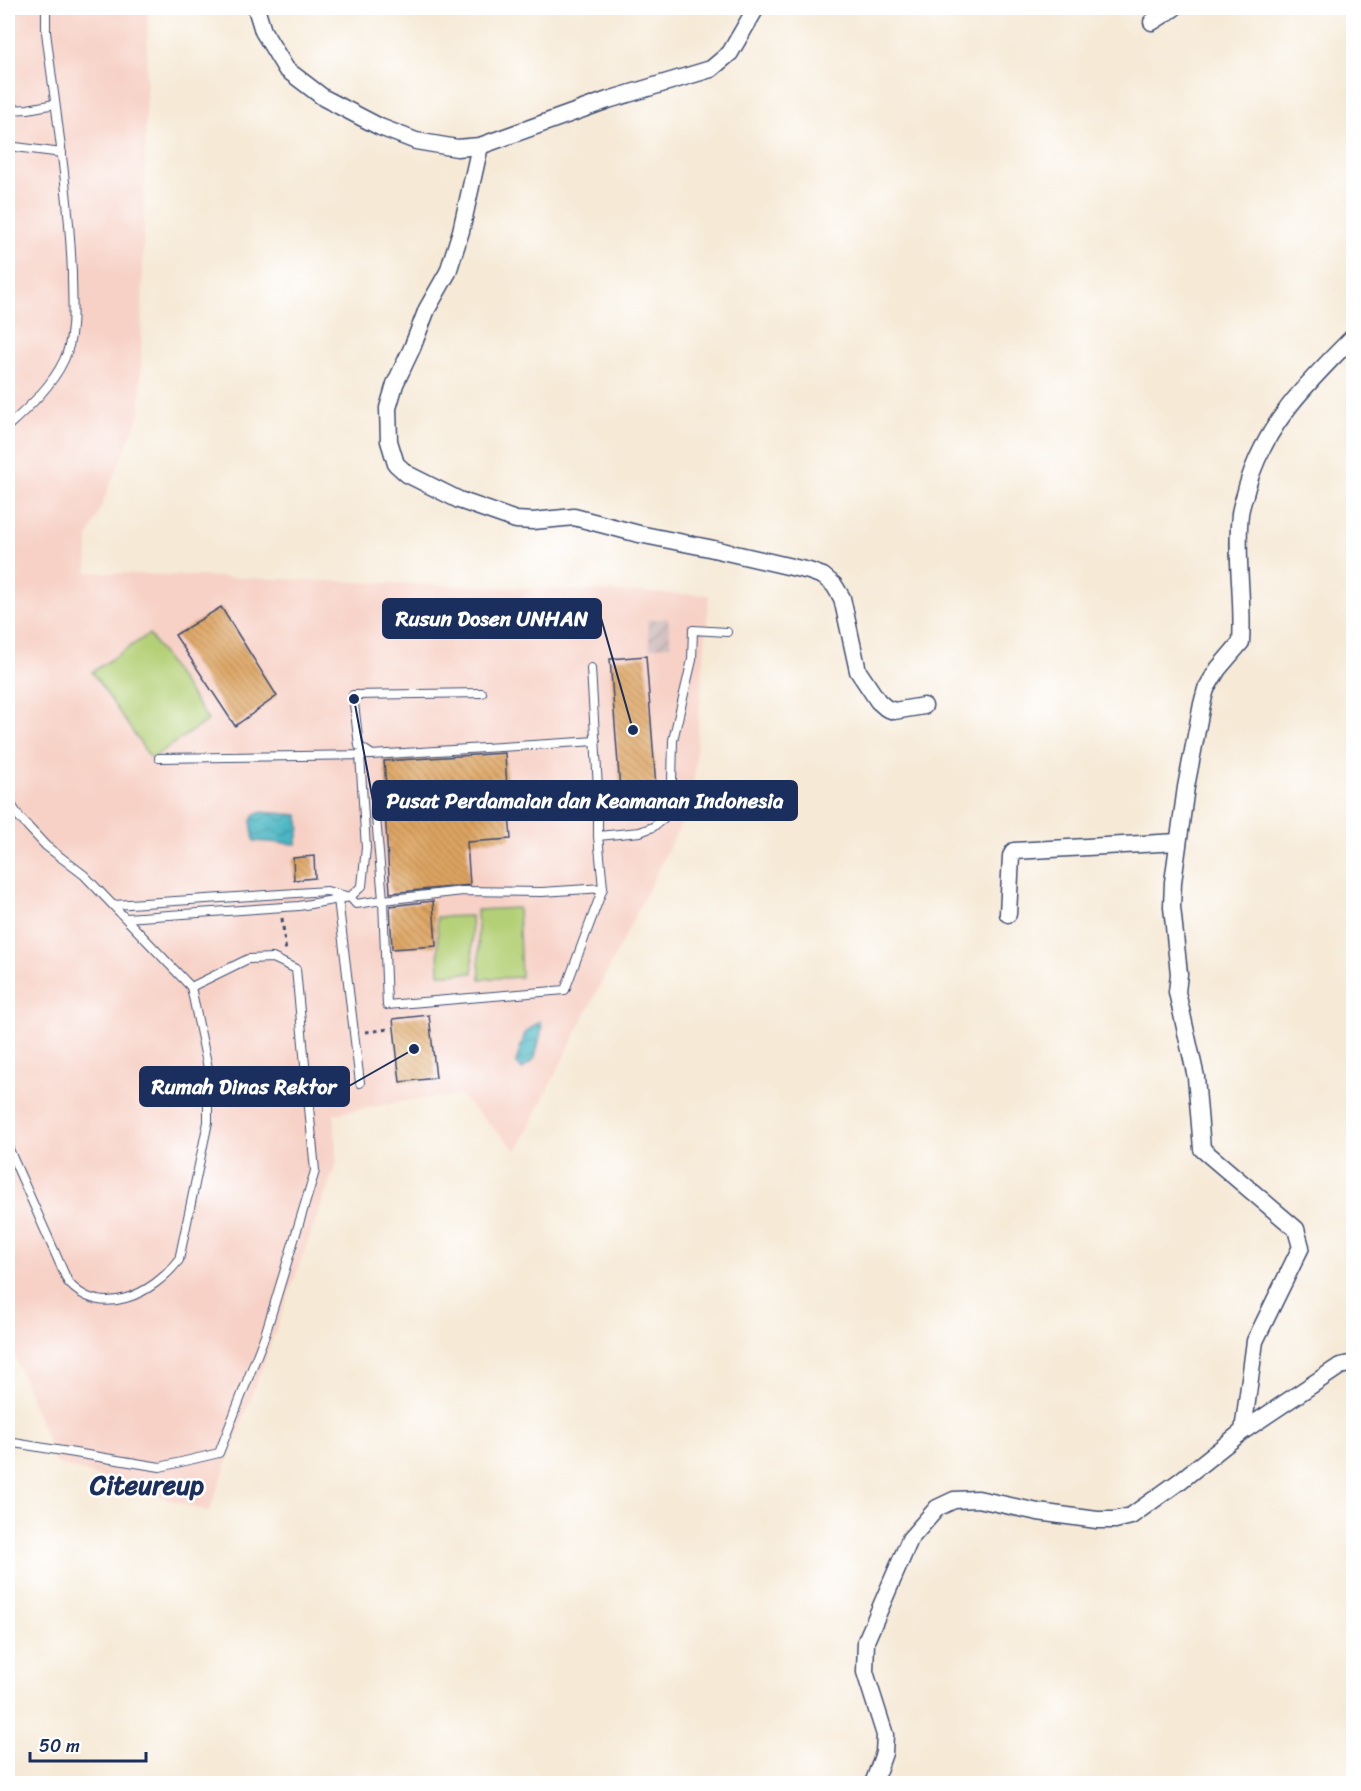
<svg xmlns="http://www.w3.org/2000/svg" width="1361" height="1791" font-family="Sriracha,sans-serif">
	<style>
		.built { fill: #f7d1c6 }
		.industrial { fill: url(#industrial-furrows) }
		.green { fill: #b4d077; stroke: #68806a; stroke-width: 1.5 }
		.water { fill: url(#water-waves); stroke: #327290; stroke-width: 1.5 }
		.building { fill: url(#building-back-hatch) }
		.lines { fill: none; stroke-linecap: round; stroke-linejoin: round }
		.lane-casing { stroke: #3c4b70; stroke-width: 10 }
		.street-casing { stroke: #3c4b70; stroke-width: 19 }
		.path { stroke: #3c4b70; stroke-width: 3; stroke-dasharray: 4.5 4.5; stroke-linecap: butt }
		.lane { stroke: #fff; stroke-width: 8 }
		.street { stroke: #fff; stroke-width: 16 }
		.labels { text-anchor: middle; dominant-baseline: central; stroke-width: 5; stroke-linejoin: round; paint-order: stroke }
		.district-label { font-size: 26px; font-weight: bold; fill: #1b2f5e; stroke: #fff }
		.leader { fill: none; stroke: #1b2f5e; stroke-width: 2 }
		.callout-dot { fill: #1b2f5e; stroke: #fff; stroke-width: 2 }
		.callout { fill: #1b2f5e; stroke: #1b2f5e; stroke-width: 2 }
		.callout-label { font-size: 21px; text-anchor: middle; font-weight: bold; fill: #fff }
	</style>
	<defs>
		<pattern id="industrial-furrows" width="10" height="10" patternUnits="userSpaceOnUse" patternTransform="scale(1.5)"><rect width="10" height="10" fill="#d2bfbf"/><path d="M-1 1l2-2M0 10L10 0M9 11l2-2" fill="none" stroke="#b4a4a7"/></pattern>
		<pattern id="water-waves" width="16" height="10" patternUnits="userSpaceOnUse" patternTransform="scale(1.5)"><rect width="16" height="10" fill="#48b6c2"/><path d="M0 5q4-4 8 0t8 0" fill="none" stroke="#3b94a1"/></pattern>
		<pattern id="building-back-hatch" width="6" height="6" patternUnits="userSpaceOnUse" patternTransform="scale(1.5)"><rect width="6" height="6" fill="#dea460"/><path d="M-1 5l2 2M0 0l6 6M5-1l2 2" fill="none" stroke="#b38652"/></pattern>
	</defs>
	<rect width="100%" height="100%" fill="#fff"/>
	<filter id="ink" filterUnits="userSpaceOnUse"><feTurbulence type="fractalNoise" baseFrequency=".0167" numOctaves="2"/><feDisplacementMap in="SourceGraphic" scale="12" xChannelSelector="R" yChannelSelector="G"/><feConvolveMatrix kernelMatrix="1 2 1 2 8 2 1 2 1" color-interpolation-filters="sRGB"/></filter>
	<filter id="wash" filterUnits="userSpaceOnUse"><feTurbulence type="fractalNoise" baseFrequency=".008" numOctaves="4" result="noise"/><feDisplacementMap in="SourceGraphic" scale="24" xChannelSelector="R" yChannelSelector="G"/><feGaussianBlur stdDeviation="1.35" result="paint"/><feColorMatrix in="noise" values="0 0 0 0 0 0 0 0 0 0 0 0 0 0 0 0 0 1.4 0 .05"/><feComposite in="paint" operator="in"/></filter>
	<g filter="url(#wash)">
		<rect width="100%" height="100%" fill="#f6e9d5"/>
		<!-- built -->
		<path class="built" d="M 8,8 L 148,8 L 140,413 L 88,538 L 87,572 L 709,595 L 692,802 L 517,1151 L 460,1095 L 412,1100 L 334,1114 L 337,1162 L 209,1512 L 56,1463 L 8,1340 Z"/>
		<!-- industrial -->
		<path class="industrial" d="M 668,618 L 671,645 L 650,648 L 647,620 Z"/>
		<!-- green -->
		<g class="green">
			<path d="M 149,634 L 208,720 L 151,759 L 92,672 Z"/>
			<path d="M 518,908 L 521,977 L 480,979 L 477,910 Z"/>
			<path d="M 471,916 L 473,973 L 439,974 L 437,917 Z"/>
		</g>
		<!-- water -->
		<g class="water">
			<path d="M 262,812 L 298,815 L 300,828 L 296,844 L 254,841 L 251,821 L 254,815 Z"/>
			<path d="M 540,1021 L 542,1028 L 535,1058 L 522,1070 L 516,1062 L 525,1033 Z"/>
		</g>
		<g id="blocks">
			<!-- building -->
			<g class="building">
				<path d="M 221,607 L 277,696 L 235,726 L 175,635 Z"/>
				<path d="M 646,656 L 657,800 L 621,803 L 610,659 Z"/>
				<path d="M 505,753 L 507,789 L 387,798 L 384,761 Z"/>
				<path d="M 508,801 L 511,839 L 467,842 L 470,885 L 390,893 L 385,811 Z"/>
				<path d="M 314,856 L 315,878 L 294,880 L 293,858 Z"/>
				<path d="M 433,901 L 436,946 L 392,949 L 390,906 Z"/>
				<path d="M 429,1015 L 436,1078 L 400,1082 L 393,1019 Z"/>
			</g>
		</g>
	</g>
	<g filter="url(#ink)">
		<use href="#blocks" fill-opacity="0" stroke="#3c4b70" stroke-width="1.5"/>
		<g class="lines">
			<!-- lane casing -->
			<g class="lane-casing">
				<g id="lane">
					<path d="M 8,110 L 28,109 L 55,104"/>
					<path d="M 8,146 L 62,153"/>
					<path d="M 8,426 C 28,408 52,386 64,360 C 76,335 72,301 72,274 C 69,193 56,112 46,32 L 46,8"/>
					<path d="M 371,754 L 359,746 L 353,695 L 482,693"/>
					<path d="M 159,758 L 371,755 L 596,741"/>
					<path d="M 598,788 L 598,836 L 603,888 L 542,892 L 463,891 L 383,900 L 387,1005 L 565,990 L 603,888"/>
					<path d="M 8,792 L 12,806 L 20,818 L 46,846 L 84,875 L 191,987 L 208,1068 L 208,1122 L 179,1260 C 153,1294 101,1320 68,1282 L 8,1147"/>
					<path d="M 598,836 L 640,832 L 653,827 L 664,818 L 672,782 L 673,740 L 692,660 L 693,630 L 727,632"/>
					<path d="M 338,899 L 360,1083"/>
					<path d="M 114,905 L 327,891 L 350,897 L 356,904 L 383,900 L 376,817 L 377,805 L 598,788 L 591,668"/>
					<path d="M 126,918 L 299,906 L 350,897 L 362,886 L 366,848 L 360,755"/>
					<path d="M 8,1442 L 160,1467 L 219,1453 L 265,1335 L 315,1171 L 296,969 L 273,958 L 248,959 L 191,987"/>
				</g>
			</g>
			<!-- street casing -->
			<g class="street-casing">
				<g id="street">
					<path d="M 256,8 L 263,31 L 286,69 L 324,98 L 380,127 L 416,141 L 457,148 L 480,146 L 608,100 L 711,69 L 730,53 L 756,8"/>
					<path d="M 1152,22 L 1174,8"/>
					<path d="M 480,146 L 461,231 L 448,272 L 427,309 L 412,348 L 395,384 L 388,408 L 389,441 L 396,464 L 407,474 L 459,500 L 516,520 L 533,521 L 574,517 L 639,534 L 709,548 L 809,571 L 823,576 L 834,585 L 842,598 L 858,671 L 878,701 L 886,708 L 894,711 L 924,706"/>
					<path d="M 1008,914 L 1011,856 L 1014,851 L 1178,842"/>
					<path d="M 1243,1431 L 1255,1341 L 1301,1247 L 1296,1229 L 1202,1149 L 1196,1077 L 1177,992 L 1179,974 L 1172,907 L 1173,882 L 1186,787 L 1202,704 L 1206,689 L 1218,669 L 1241,642 C 1244,599 1235,556 1240,514 C 1241,505 1245,496 1247,487 C 1265,424 1308,382 1354,336"/>
					<path d="M 873,1784 L 884,1753 L 885,1735 L 865,1672 L 866,1641 L 910,1539 L 937,1508 L 954,1500 L 978,1499 L 1038,1512 L 1097,1520 L 1115,1520 L 1131,1516 L 1180,1481 L 1243,1431 L 1340,1366 L 1354,1363"/>
				</g>
			</g>
			<!-- path -->
			<g class="path">
				<path d="M 282,918 L 286,953"/>
				<path d="M 365,1032 L 390,1029"/>
			</g>
			<!-- lane -->
			<use href="#lane" class="lane"/>
			<!-- street -->
			<use href="#street" class="street"/>
		</g>
	</g>
	<g class="labels">
		<!-- district labels -->
		<g class="district-label">
			<text x="147" y="1485">Citeureup</text>
		</g>
	</g>
	<!-- callouts -->
	<path class="leader" d="M633 730L601 618M354 699L373 801M414 1049L349 1086"/>
	<g class="callout-dot">
		<circle cx="633" cy="730" r="6"/>
		<circle cx="354" cy="699" r="6"/>
		<circle cx="414" cy="1049" r="6"/>
	</g>
	<g class="callout">
		<rect x="383" y="599" width="218" height="39" rx="6"/>
		<rect x="373" y="781" width="424" height="39" rx="6"/>
		<rect x="140" y="1067" width="209" height="39" rx="6"/>
	</g>
	<g class="callout-label">
		<text x="492" y="626">Rusun Dosen UNHAN</text>
		<text x="585" y="808">Pusat Perdamaian dan Keamanan Indonesia</text>
		<text x="244" y="1094">Rumah Dinas Rektor</text>
	</g>
	<!-- margin -->
	<rect width="1361" height="1791" fill="none" stroke="#fff" stroke-width="30"/>
	<!-- scale -->
	<path d="M30 1752v9h116v-9" fill="none" stroke="#1b2f5e" stroke-width="3"/>
	<text x="39" y="1752" font-size="18" fill="#1b2f5e" stroke="#ffffff" stroke-width="4.5" paint-order="stroke">50 m</text>
</svg>
